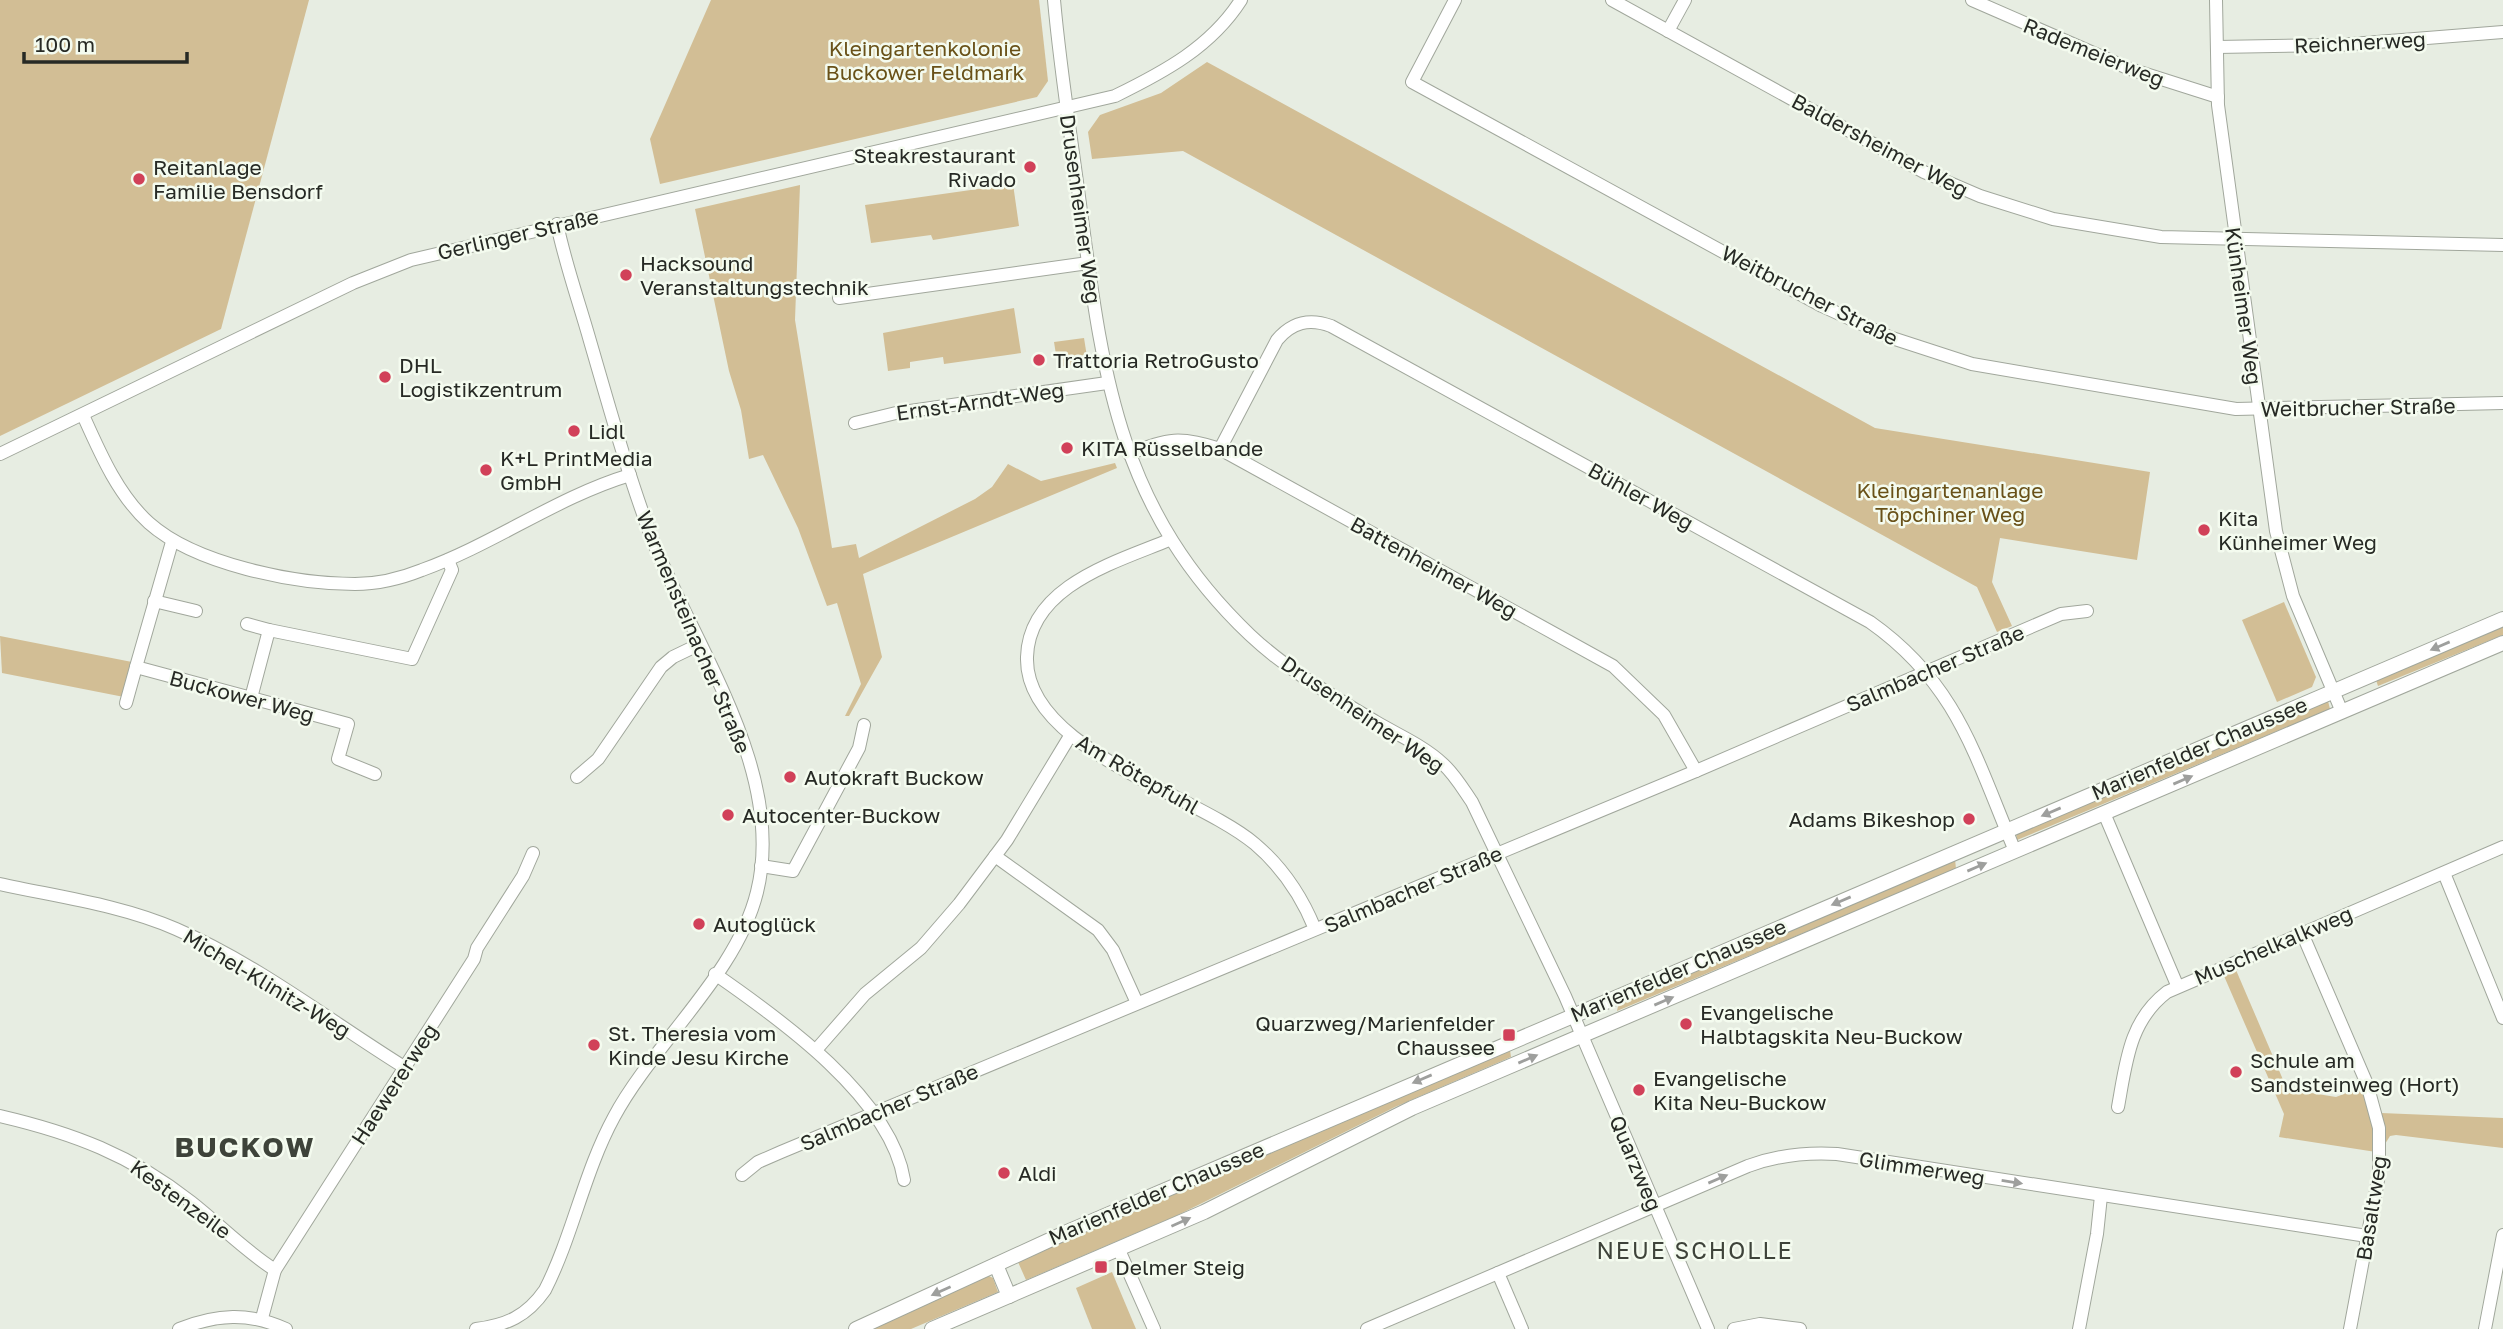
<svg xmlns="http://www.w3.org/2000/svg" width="2503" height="1329" font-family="'Golos Text',sans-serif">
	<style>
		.green { fill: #d2be95 }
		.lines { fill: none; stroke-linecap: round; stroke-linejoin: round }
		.minor-casing { stroke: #a1a79c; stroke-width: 14 }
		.major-casing { stroke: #a1a79c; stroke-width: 16 }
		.minor { stroke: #fff; stroke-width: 12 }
		.major { stroke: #fff; stroke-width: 14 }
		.oneway { fill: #9e9f9d }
		.poi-dot { fill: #d14159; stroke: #f4fbef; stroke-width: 2.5 }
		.labels { text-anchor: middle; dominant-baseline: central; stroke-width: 5; stroke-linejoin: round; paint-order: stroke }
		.street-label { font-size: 21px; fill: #272a25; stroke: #f4fbef }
		.park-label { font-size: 21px; fill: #695118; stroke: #f4fbef }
		.poi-label { font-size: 21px; fill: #272a25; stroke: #f4fbef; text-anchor: start }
		.neighbourhood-label { font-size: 23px; letter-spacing: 2px; fill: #3e433a; stroke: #f4fbef }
		.district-label { font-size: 28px; font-weight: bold; letter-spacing: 2px; fill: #3e433a; stroke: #f4fbef }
	</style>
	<rect width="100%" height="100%" fill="#e7ede2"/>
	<!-- green -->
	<g class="green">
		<path d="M 0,0 L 309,0 L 221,329 L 0,436 Z"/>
		<path d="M 711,0 L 1039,0 L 1048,81 L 1037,97 L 660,184 L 650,139 Z"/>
		<path d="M 1207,62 L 1875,428 L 2150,472 L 2137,560 L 2000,538 L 1992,582 L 2012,626 L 1997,632 L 1977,587 L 1183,151 L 1092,159 L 1088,132 L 1100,115 L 1161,93 Z"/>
		<path d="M 1013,184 L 1019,226 L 933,240 L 931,235 L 871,243 L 865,205 Z"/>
		<path d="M 800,185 L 795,320 L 832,548 L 856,544 L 859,558 L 975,499 L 992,487 L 1008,464 L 1041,481 L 1115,463 L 1117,468 L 863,574 L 882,657 L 849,716 L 845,716 L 861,684 L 837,603 L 827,606 L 798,528 L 763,455 L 749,459 L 741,410 L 729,371 L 695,209 Z"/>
		<path d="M 1014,308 L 1021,353 L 944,364 L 943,357 L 910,362 L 910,368 L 888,371 L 883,333 Z"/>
		<path d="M 1084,338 L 1088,363 L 1058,367 L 1054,342 Z"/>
		<path d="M 2284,602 L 2316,677 L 2312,687 L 2277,702 L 2242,620 Z"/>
		<path d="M 2503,624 L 2503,635 L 2378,686 L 2376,680 Z"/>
		<path d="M 0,636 L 132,662 L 124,697 L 2,673 Z"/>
		<path d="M 2328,701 L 2330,709 L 2017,840 L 2016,833 Z"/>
		<path d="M 1955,859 L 1956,869 L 1617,1011 L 1618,1006 L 1662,983 Z"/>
		<path d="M 2236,970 L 2287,1089 L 2336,1097 L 2362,1087 L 2372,1117 L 2376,1152 L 2279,1137 L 2284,1114 L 2224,976 Z"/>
		<path d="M 1510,1050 L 1511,1057 L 1395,1107 L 1176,1216 L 1026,1280 L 1018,1262 L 1055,1243 Z"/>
		<path d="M 2381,1113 L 2503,1118 L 2503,1148 L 2396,1135 L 2390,1136 L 2385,1144 Z"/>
		<path d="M 1112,1272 L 1136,1329 L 1092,1329 L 1076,1288 Z"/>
		<path d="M 989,1276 L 993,1278 L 998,1292 L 911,1329 L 869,1329 Z"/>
	</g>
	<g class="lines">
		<!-- minor casing -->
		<g class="minor-casing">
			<g id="minor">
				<path d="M 1054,0 C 1060,68 1071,136 1080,204 C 1103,376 1118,509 1250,635 C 1287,670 1333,696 1376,722 C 1398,735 1424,746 1443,764 C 1455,775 1463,789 1472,802 L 1565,996 L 1708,1329"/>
				<path d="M 1455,0 L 1412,82 L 1822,306 L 1892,338 L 1972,364 L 2236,409 L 2503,403"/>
				<path d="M 1612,0 L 1924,172 L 1980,196 L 2053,219 L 2161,237 L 2503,245"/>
				<path d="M 1972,0 L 2130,69 L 2218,97"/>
				<path d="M 2216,0 L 2218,105 L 2276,531 L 2293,596 L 2342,712"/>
				<path d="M 1668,31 L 1685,0"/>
				<path d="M 2217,47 L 2339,45 L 2503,32"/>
				<path d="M 839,298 L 1088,263"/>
				<path d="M 83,415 C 100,453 118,495 149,523 C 195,564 294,584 355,584 C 377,584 402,578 422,570 C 494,544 557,497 630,475"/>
				<path d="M 855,423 L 896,413 L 1107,383"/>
				<path d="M 1220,449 L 1277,340 C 1292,322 1309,318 1331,326 L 1870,622 C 1958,684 1975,757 2015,851"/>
				<path d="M 0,454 L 353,283 L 411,260 L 1115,96 C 1164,72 1211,47 1241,0"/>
				<path d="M 1129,454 C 1167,438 1181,436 1220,449 L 1613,666 L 1664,715 L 1696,771"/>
				<path d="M 1169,540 C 1116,562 1029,586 1027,657 C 1024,749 1194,793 1255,844 C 1282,867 1302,897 1315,929"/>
				<path d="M 172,542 L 136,667 L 348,724 L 338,759 L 375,774"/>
				<path d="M 154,601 L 196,611"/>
				<path d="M 247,624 L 269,630"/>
				<path d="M 251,698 L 269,630 L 412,659 L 452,570 L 448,560"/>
				<path d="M 126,703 L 136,667"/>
				<path d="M 577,777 L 598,759 L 661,667 L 673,657 L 700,644"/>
				<path d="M 2104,813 L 2177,985"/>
				<path d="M 995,856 L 1098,930 L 1113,950 L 1137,1003"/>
				<path d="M 761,866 L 793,871 L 859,748 L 864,725"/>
				<path d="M 2444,873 L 2503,1018"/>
				<path d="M 0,884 C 59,897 121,905 176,929 C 257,964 330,1021 404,1067"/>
				<path d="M 2302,933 L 2367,1084 L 2379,1128 L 2379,1175 L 2350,1329"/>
				<path d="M 715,974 C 780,1019 891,1098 904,1180"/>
				<path d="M 816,1050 L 865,994 L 921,948 L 959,904 L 1007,840 L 1070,736"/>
				<path d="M 2118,1107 C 2126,1063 2129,1021 2167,992 L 2503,847"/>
				<path d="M 0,1116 C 73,1133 131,1155 191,1202 C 219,1224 245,1251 275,1270"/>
				<path d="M 742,1175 L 758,1162 L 781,1152 L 1696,771 L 2061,614 L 2087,611"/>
				<path d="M 1119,1250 L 1154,1329"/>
				<path d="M 1498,1273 L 1522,1329"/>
				<path d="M 262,1318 L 275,1270 L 474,959 L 477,948 L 523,876 L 533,853"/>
				<path d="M 179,1329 C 217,1314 249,1312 286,1329"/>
				<path d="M 476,1329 C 507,1325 527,1316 545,1290 C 573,1235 584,1172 614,1117 C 653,1044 737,974 757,892 C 787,771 692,644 651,536 C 627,472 609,406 590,341 C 579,302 565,263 557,224"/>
				<path d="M 1367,1329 L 1748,1166 C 1778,1155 1805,1152 1837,1154 L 2367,1236"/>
				<path d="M 1734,1329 L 1760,1324 L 1800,1329"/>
				<path d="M 2079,1329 L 2097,1234 L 2101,1196"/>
				<path d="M 2485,1329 L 2503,1235"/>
			</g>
		</g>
		<!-- major casing -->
		<g class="major-casing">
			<g id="major">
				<path d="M 996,1265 L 1009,1296"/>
				<path d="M 856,1329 L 1067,1232 L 2503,619"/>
				<path d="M 932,1329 L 1204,1212 L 1412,1108 L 2503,643"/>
			</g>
		</g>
		<!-- minor -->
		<use href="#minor" class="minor"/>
		<!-- major -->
		<use href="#major" class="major"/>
	</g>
	<!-- one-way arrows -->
	<defs><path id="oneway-solid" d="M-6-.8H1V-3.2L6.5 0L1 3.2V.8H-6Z" transform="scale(1.75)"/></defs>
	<g class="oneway">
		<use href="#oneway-solid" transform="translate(2440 646) rotate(157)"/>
		<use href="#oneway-solid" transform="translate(2183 780) rotate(-23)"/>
		<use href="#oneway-solid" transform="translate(2051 812) rotate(157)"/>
		<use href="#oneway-solid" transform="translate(1977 867) rotate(-23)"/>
		<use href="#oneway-solid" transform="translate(1841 901) rotate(157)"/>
		<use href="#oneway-solid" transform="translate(1664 1001) rotate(-23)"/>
		<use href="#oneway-solid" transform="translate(1528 1059) rotate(-23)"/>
		<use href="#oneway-solid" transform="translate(1422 1079) rotate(157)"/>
		<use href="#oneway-solid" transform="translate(1718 1179) rotate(-23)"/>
		<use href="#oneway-solid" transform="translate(2012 1182) rotate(9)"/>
		<use href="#oneway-solid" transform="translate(1181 1222) rotate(-24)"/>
		<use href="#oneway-solid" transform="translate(941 1291) rotate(156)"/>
	</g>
	<!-- markers -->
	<g class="poi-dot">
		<circle cx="1030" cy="167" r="7"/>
		<circle cx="139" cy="179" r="7"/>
		<circle cx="626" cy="275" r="7"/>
		<circle cx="1039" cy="360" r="7"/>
		<circle cx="385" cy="377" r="7"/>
		<circle cx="574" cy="431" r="7"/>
		<circle cx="1067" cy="448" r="7"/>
		<circle cx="486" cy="470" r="7"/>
		<circle cx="2204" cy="530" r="7"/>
		<circle cx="790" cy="777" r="7"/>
		<circle cx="728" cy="815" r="7"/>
		<circle cx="1969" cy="819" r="7"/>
		<circle cx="699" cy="924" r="7"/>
		<circle cx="1686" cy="1024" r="7"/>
		<rect x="1502" y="1028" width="14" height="14" rx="3.5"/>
		<circle cx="594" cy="1045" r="7"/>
		<circle cx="2236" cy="1072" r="7"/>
		<circle cx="1639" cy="1090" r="7"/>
		<circle cx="1004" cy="1173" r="7"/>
		<rect x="1094" y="1260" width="14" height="14" rx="3.5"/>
	</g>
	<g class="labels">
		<!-- street labels -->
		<g class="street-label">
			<text transform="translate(2360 42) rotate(-3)">Reichnerweg</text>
			<text transform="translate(2094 52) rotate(22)">Rademeierweg</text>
			<text transform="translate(1880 145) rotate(28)">Baldersheimer Weg</text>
			<text transform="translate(1081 209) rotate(82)">Drusenheimer Weg</text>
			<text transform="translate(518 234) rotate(-13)">Gerlinger Straße</text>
			<text transform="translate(1810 295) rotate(27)">Weitbrucher Straße</text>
			<text transform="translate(2244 306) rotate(82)">Künheimer Weg</text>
			<text transform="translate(980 401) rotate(-8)">Ernst-Arndt-Weg</text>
			<text transform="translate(2358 407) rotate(-1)">Weitbrucher Straße</text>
			<text transform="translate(1641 496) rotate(29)">Bühler Weg</text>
			<text transform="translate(1434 567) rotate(29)">Battenheimer Weg</text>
			<text transform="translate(694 632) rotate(67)">Warmensteinacher Straße</text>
			<text transform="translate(1935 668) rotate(-23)">Salmbacher Straße</text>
			<text transform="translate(242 696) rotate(15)">Buckower Weg</text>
			<text transform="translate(1363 714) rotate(34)">Drusenheimer Weg</text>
			<text transform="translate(2199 748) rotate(-23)">Marienfelder Chaussee</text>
			<text transform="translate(1138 774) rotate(30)">Am Rötepfuhl</text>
			<text transform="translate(1413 889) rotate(-23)">Salmbacher Straße</text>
			<text transform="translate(2273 945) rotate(-23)">Muschelkalkweg</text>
			<text transform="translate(1678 970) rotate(-23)">Marienfelder Chaussee</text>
			<text transform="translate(267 983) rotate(31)">Michel-Klinitz-Weg</text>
			<text transform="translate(394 1084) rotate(-57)">Haewererweg</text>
			<text transform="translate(889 1107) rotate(-23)">Salmbacher Straße</text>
			<text transform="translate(1636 1163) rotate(67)">Quarzweg</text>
			<text transform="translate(1922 1168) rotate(9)">Glimmerweg</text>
			<text transform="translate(1156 1193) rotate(-23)">Marienfelder Chaussee</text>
			<text transform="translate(181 1199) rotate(36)">Kestenzeile</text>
			<text transform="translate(2371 1208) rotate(-81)">Basaltweg</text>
		</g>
		<!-- park labels -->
		<g class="park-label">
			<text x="925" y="48">Kleingartenkolonie<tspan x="925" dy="24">Buckower Feldmark</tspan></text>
			<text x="1950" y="490">Kleingartenanlage<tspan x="1950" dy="24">Töpchiner Weg</tspan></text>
		</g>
		<!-- poi labels -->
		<g class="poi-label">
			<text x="1016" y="155" text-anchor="end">Steakrestaurant<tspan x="1016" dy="24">Rivado</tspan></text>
			<text x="153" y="167">Reitanlage<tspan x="153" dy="24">Familie Bensdorf</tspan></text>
			<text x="640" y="263">Hacksound<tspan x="640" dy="24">Veranstaltungstechnik</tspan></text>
			<text x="1053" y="360">Trattoria RetroGusto</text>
			<text x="399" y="365">DHL<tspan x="399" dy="24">Logistikzentrum</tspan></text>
			<text x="588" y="431">Lidl</text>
			<text x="1081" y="448">KITA Rüsselbande</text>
			<text x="500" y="458">K+L PrintMedia<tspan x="500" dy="24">GmbH</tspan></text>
			<text x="2218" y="518">Kita<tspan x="2218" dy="24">Künheimer Weg</tspan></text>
			<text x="804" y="777">Autokraft Buckow</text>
			<text x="742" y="815">Autocenter-Buckow</text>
			<text x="1955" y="819" text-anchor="end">Adams Bikeshop</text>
			<text x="713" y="924">Autoglück</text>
			<text x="1700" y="1012">Evangelische<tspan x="1700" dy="24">Halbtagskita Neu-Buckow</tspan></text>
			<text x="1495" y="1023" text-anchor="end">Quarzweg/Marienfelder<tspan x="1495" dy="24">Chaussee</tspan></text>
			<text x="608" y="1033">St. Theresia vom<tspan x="608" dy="24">Kinde Jesu Kirche</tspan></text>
			<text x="2250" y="1060">Schule am<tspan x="2250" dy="24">Sandsteinweg (Hort)</tspan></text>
			<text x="1653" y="1078">Evangelische<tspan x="1653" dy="24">Kita Neu-Buckow</tspan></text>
			<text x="1018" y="1173">Aldi</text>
			<text x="1115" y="1267">Delmer Steig</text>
		</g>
		<!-- neighbourhood labels -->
		<g class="neighbourhood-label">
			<text x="1695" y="1250">NEUE SCHOLLE</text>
		</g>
		<!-- district labels -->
		<g class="district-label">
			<text x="245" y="1146">BUCKOW</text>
		</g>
	</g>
	<!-- scale -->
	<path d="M24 52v10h163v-10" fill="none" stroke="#272a25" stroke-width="3.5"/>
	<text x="35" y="52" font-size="21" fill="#272a25" stroke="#f4fbef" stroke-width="5" paint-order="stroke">100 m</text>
</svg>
